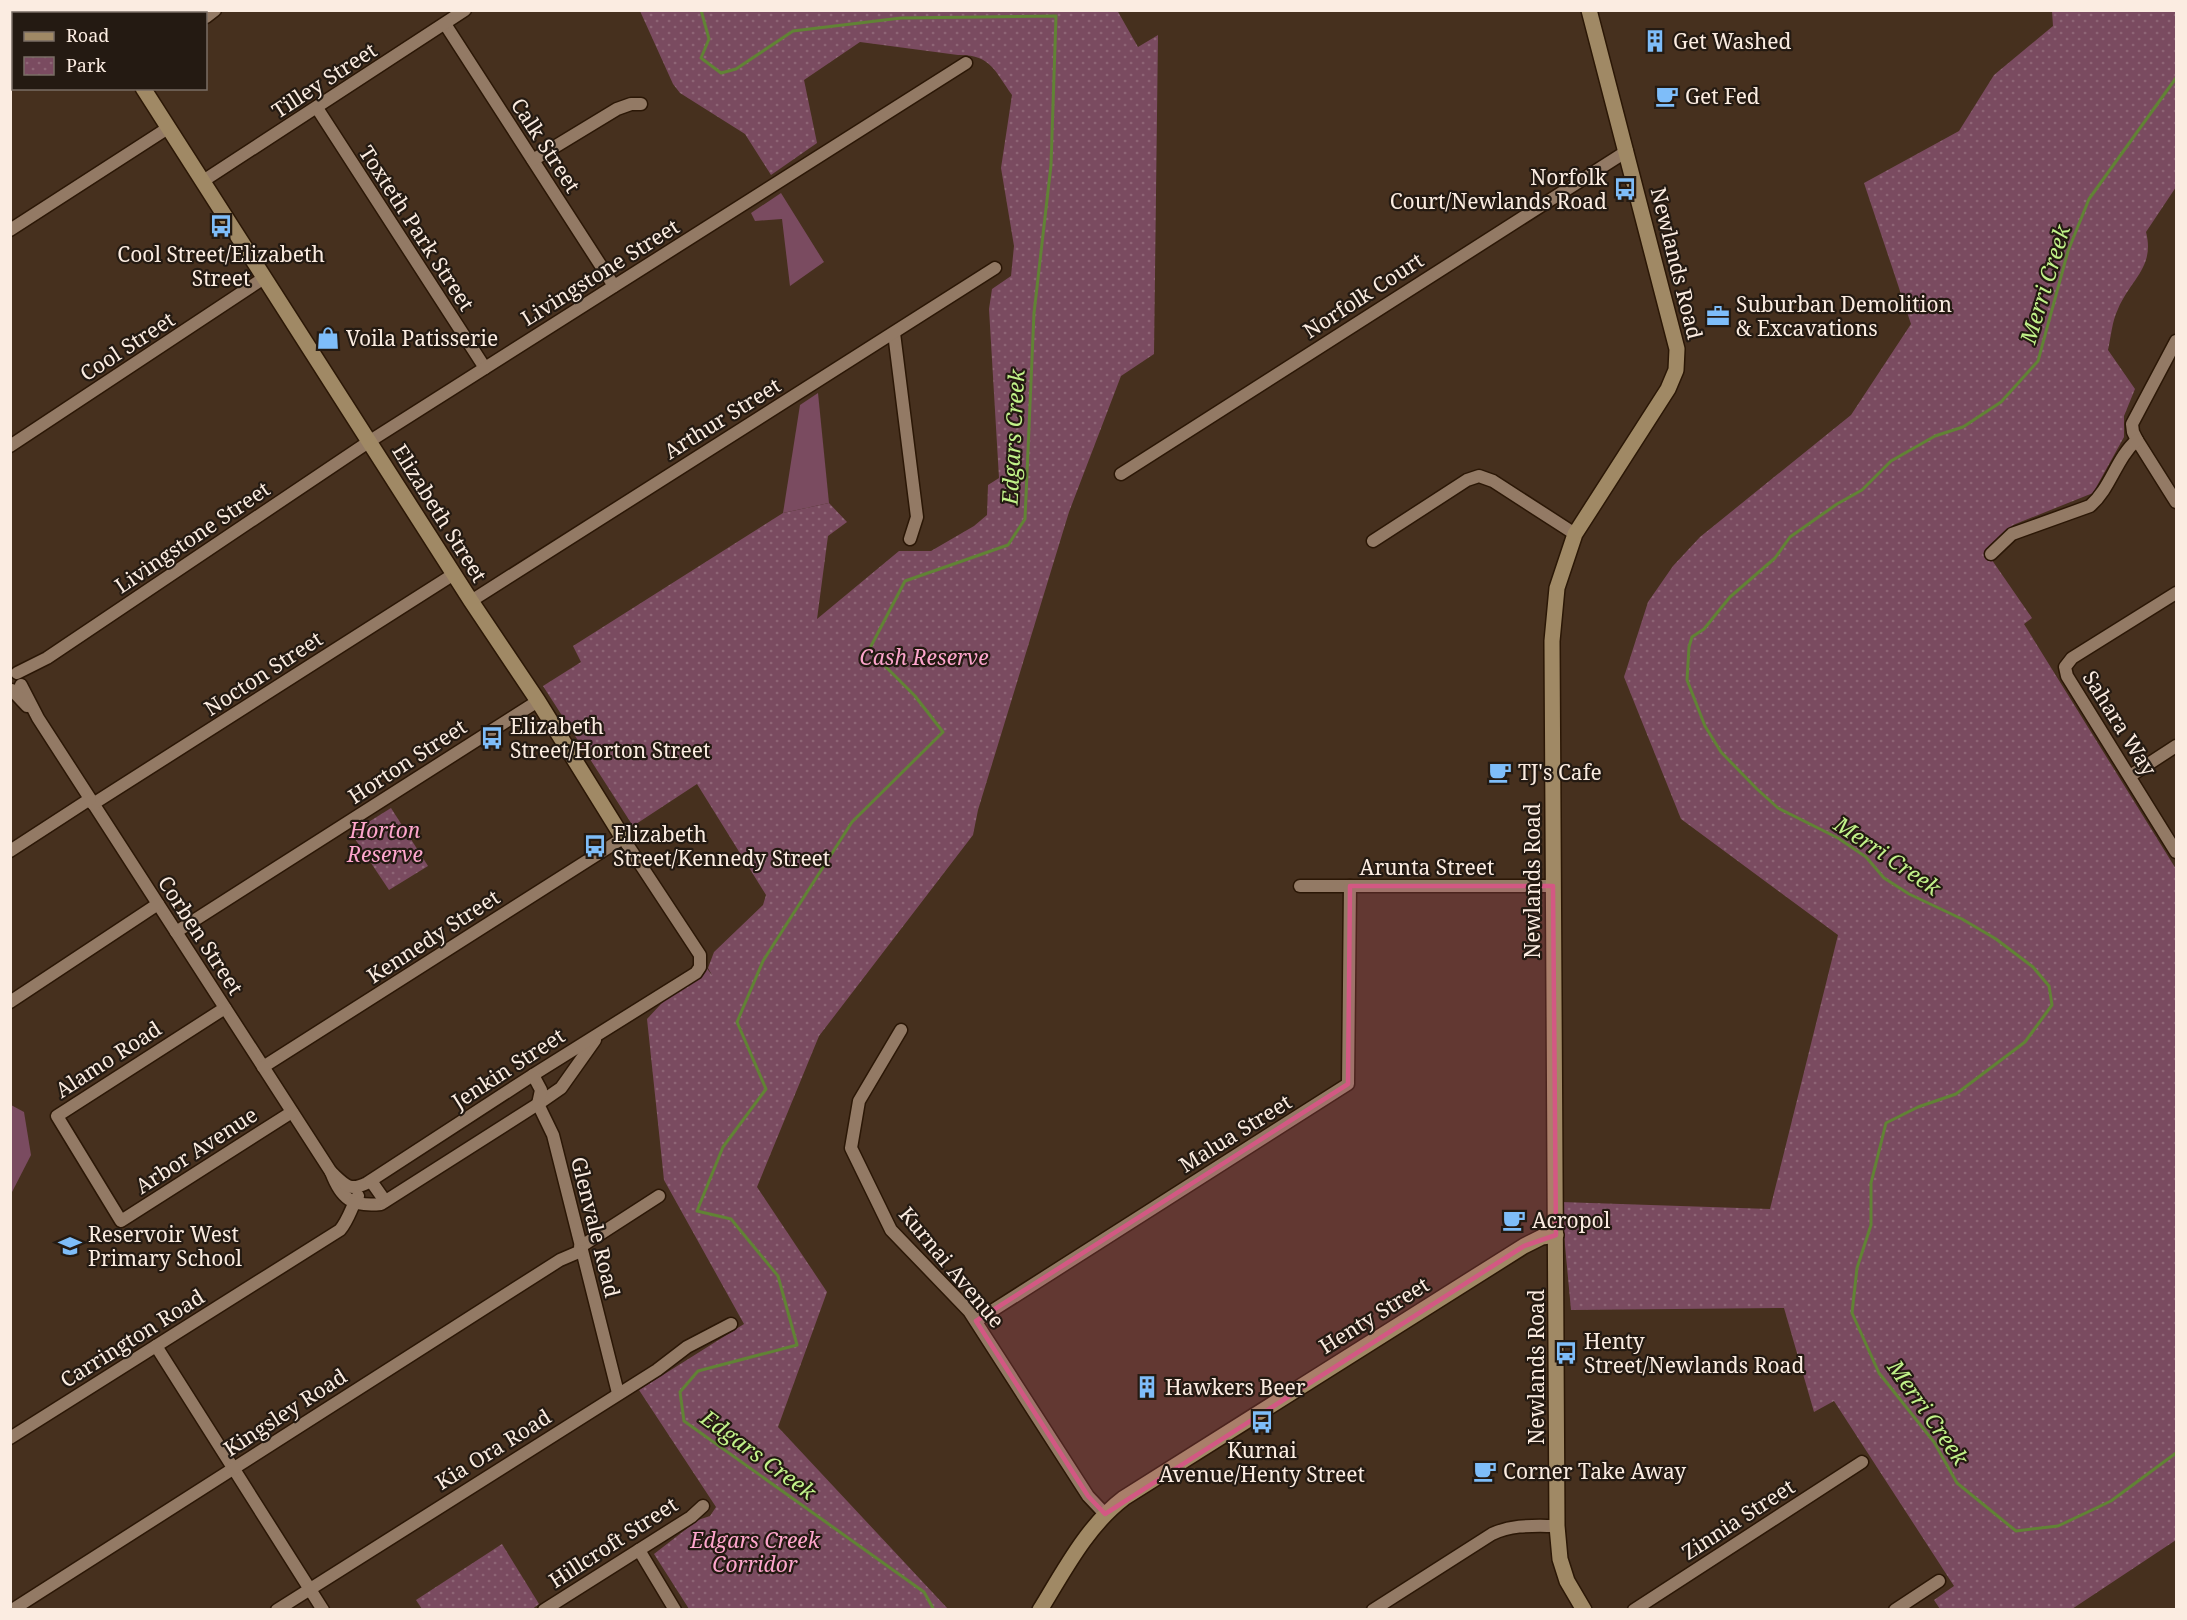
<svg xmlns="http://www.w3.org/2000/svg" width="2187" height="1620" font-family="'Noto Serif',serif">
	<style>
		.grass { fill: #7a4b60 }
		.park { fill: url(#park-dots) }
		.lines { fill: none; stroke-linecap: round; stroke-linejoin: round }
		.stream { stroke: #618335; stroke-width: 3 }
		.street-casing { stroke: #2b1706; stroke-width: 15 }
		.secondary-casing { stroke: #2b1706; stroke-width: 18 }
		.street { stroke: #937a65; stroke-width: 12 }
		.secondary { stroke: #a08965; stroke-width: 15 }
		.marked { fill: #d35883; fill-opacity: 0.2; stroke: #d35883; stroke-width: 4.5; stroke-linejoin: round }
		.labels { text-anchor: middle; dominant-baseline: central; stroke-width: 4.5; stroke-linejoin: round; paint-order: stroke }
		.poi-label { font-size: 21px; fill: #fbece1; stroke: #241a12; text-anchor: start }
		.street-label { font-size: 21px; fill: #fbece1; stroke: #241a12 }
		.park-label { font-size: 21px; font-style: italic; fill: #fea6cd; stroke: #241a12 }
		.water-label { font-size: 22px; font-style: italic; fill: #c1f289; stroke: #241a12 }
	</style>
	<defs>
		<pattern id="park-dots" width="8" height="8" patternUnits="userSpaceOnUse" patternTransform="scale(1.5)"><rect width="8" height="8" fill="#7a4b60"/><path d="M2 2h.1M6 6h.1" fill="none" stroke="#8e6576" stroke-width="1.8" stroke-linecap="round"/></pattern>
	</defs>
	<rect width="100%" height="100%" fill="#46301e"/>
	<!-- grass -->
	<g class="grass">
		<path d="M 781,193 L 824,262 L 790,286 L 782,219 L 755,221 L 751,213 Z"/>
		<path d="M 818,393 L 829,503 L 783,513 L 800,405 Z"/>
		<path d="M 11,1105 L 24,1112 L 31,1155 L 11,1194 Z"/>
	</g>
	<!-- park -->
	<g class="park">
		<path d="M 1117,10 L 1138,47 L 1158,35 L 1154,354 L 1121,376 L 1069,512 L 978,810 L 973,835 L 819,1036 L 757,1187 L 827,1292 L 778,1427 L 948,1609 L 689,1609 L 654,1554 L 698,1520 L 710,1516 L 716,1507 L 639,1390 L 744,1324 L 664,1180 L 647,1019 L 701,961 L 712,975 L 708,968 L 714,952 L 763,905 L 766,895 L 697,784 L 633,826 L 543,686 L 581,662 L 573,646 L 783,513 L 829,503 L 847,522 L 828,536 L 817,619 L 899,551 L 931,551 L 974,526 L 987,515 L 988,485 L 999,478 L 989,309 L 992,289 L 1011,276 L 1014,246 L 1001,168 L 1012,95 C 995,71 990,54 958,55 L 860,42 L 804,80 L 817,143 L 771,175 L 745,134 L 680,93 L 673,84 L 640,11 Z"/>
		<path d="M 2052,11 L 2176,11 L 2176,187 L 2146,232 C 2155,267 2131,279 2118,309 C 2112,321 2111,337 2108,350 L 2135,389 L 2124,416 L 2124,437 L 2093,493 L 2013,525 L 1985,550 L 2032,618 L 2024,624 L 2176,869 L 2176,1540 L 2072,1609 L 1940,1609 L 1934,1600 L 1954,1586 L 1834,1401 L 1814,1412 L 1784,1308 L 1571,1310 L 1561,1202 L 1770,1209 L 1838,935 L 1681,819 L 1624,677 L 1648,602 L 1673,566 L 1700,537 L 1851,415 L 1911,324 L 1864,183 L 1959,131 L 1994,75 L 2053,26 Z"/>
		<path d="M 391,808 L 428,866 L 389,890 L 351,833 Z"/>
		<path d="M 502,1544 L 539,1604 L 531,1610 L 422,1609 L 416,1600 Z"/>
	</g>
	<g class="lines">
		<!-- stream -->
		<g class="stream">
			<path d="M 701,10 L 709,39 L 701,58 L 721,73 L 736,69 L 793,31 L 901,18 L 1056,16 L 1051,165 L 1034,313 L 1025,519 L 1008,545 L 905,581 L 869,650 L 915,696 L 943,732 L 852,822 L 763,961 L 737,1022 L 766,1089 L 723,1147 L 697,1211 L 731,1219 L 778,1276 L 797,1345 L 698,1371 L 680,1392 L 684,1421 L 924,1592 L 934,1610"/>
			<path d="M 2176,78 L 2089,199 L 2068,251 L 2038,361 L 2001,402 L 1963,427 L 1935,436 L 1891,461 L 1862,490 L 1837,504 L 1790,537 L 1775,558 L 1730,597 L 1704,629 L 1692,637 L 1689,647 L 1687,680 L 1705,726 L 1721,752 L 1757,789 L 1778,808 L 1838,838 L 1866,857 L 1884,878 L 1909,894 L 1962,919 L 1996,939 L 2033,967 L 2049,986 L 2052,1005 L 2025,1042 L 1956,1094 L 1918,1107 L 1886,1123 L 1871,1183 L 1871,1225 L 1857,1268 L 1852,1313 L 1879,1373 L 1934,1442 L 1957,1483 L 2016,1531 L 2058,1526 L 2111,1501 L 2176,1453"/>
		</g>
		<!-- street casing -->
		<g class="street-casing">
			<g id="street">
				<path d="M 20,14 L 25,10"/>
				<path d="M 206,17 L 215,10"/>
				<path d="M 445,24 L 614,286"/>
				<path d="M 317,108 L 485,368"/>
				<path d="M 533,160 L 617,109 L 631,104 L 641,104"/>
				<path d="M 203,181 L 465,10"/>
				<path d="M 10,230 L 168,128"/>
				<path d="M 894,333 L 917,517 L 910,539"/>
				<path d="M 2176,341 L 2132,424 L 2133,432 L 2137,440 L 2176,502"/>
				<path d="M 10,446 L 264,278"/>
				<path d="M 1121,474 L 1627,151"/>
				<path d="M 1373,541 L 1467,480 L 1479,476 L 1493,481 L 1575,534"/>
				<path d="M 1991,554 L 2012,534 L 2090,506 C 2111,488 2116,458 2137,440"/>
				<path d="M 2176,593 L 2072,658 L 2065,667 L 2067,676 L 2176,852"/>
				<path d="M 471,601 L 995,268"/>
				<path d="M 17,673 L 47,658 L 370,441 L 966,63"/>
				<path d="M 21,685 L 38,718 L 331,1172 C 341,1199 352,1207 381,1204 L 538,1104 L 561,1088 L 595,1040"/>
				<path d="M 12,690 L 27,706"/>
				<path d="M 2130,776 L 2176,746"/>
				<path d="M 93,804 L 454,574"/>
				<path d="M 10,851 L 90,799"/>
				<path d="M 1300,886 L 1553,886"/>
				<path d="M 176,932 L 538,701"/>
				<path d="M 10,1002 L 158,904"/>
				<path d="M 225,1008 L 57,1116 L 121,1221 L 292,1112"/>
				<path d="M 901,1030 L 859,1101 L 851,1148 L 891,1230 L 969,1311 L 1088,1496 L 1105,1514"/>
				<path d="M 263,1067 L 623,838 L 700,955 L 700,967 L 696,973 L 533,1075 L 367,1183 C 349,1192 345,1185 331,1172"/>
				<path d="M 533,1075 L 541,1090 L 538,1104 L 553,1135 L 618,1393"/>
				<path d="M 371,1181 L 385,1201"/>
				<path d="M 580,1247 L 659,1196"/>
				<path d="M 976,1321 L 1348,1084 L 1350,886"/>
				<path d="M 156,1346 L 323,1610"/>
				<path d="M 10,1438 L 340,1230 C 349,1219 351,1208 358,1196"/>
				<path d="M 639,1550 L 675,1610"/>
				<path d="M 12,1610 L 560,1260 L 581,1251"/>
				<path d="M 277,1610 L 657,1370 L 687,1347 L 731,1324"/>
				<path d="M 544,1610 L 691,1517 L 703,1506"/>
				<path d="M 1373,1610 L 1492,1534 C 1513,1524 1534,1526 1557,1526"/>
				<path d="M 1634,1610 L 1862,1462"/>
				<path d="M 1895,1610 L 1939,1581"/>
			</g>
		</g>
		<!-- secondary casing -->
		<g class="secondary-casing">
			<g id="secondary">
				<path d="M 92,10 L 94,14"/>
				<path d="M 143,88 L 471,601 L 538,701 L 623,838"/>
				<path d="M 1040,1610 C 1064,1571 1087,1526 1124,1498 L 1524,1246 L 1542,1237 L 1556,1235"/>
				<path d="M 1584,1610 L 1567,1581 L 1560,1559 L 1557,1526 L 1552,641 L 1557,588 L 1575,534 L 1668,389 L 1676,370 L 1677,349 L 1589,10"/>
			</g>
		</g>
		<!-- street -->
		<use href="#street" class="street"/>
		<!-- secondary -->
		<use href="#secondary" class="secondary"/>
	</g>
	<!-- marked area -->
	<path class="marked" d="M 1350,886 L 1553,886 L 1556,1235 L 1524,1246 L 1105,1514 L 1088,1496 L 976,1321 L 1348,1084 Z"/>
	<!-- icons -->
	<defs>
		<g id="building-bare" transform="scale(1.8)"><path d="M-4-6H4V6H1V3H-1V6H-4ZM-2.5-4.3h1.7v1.8h-1.7ZM.8-4.3h1.7v1.8H.8ZM-2.5-1h1.7V.8h-1.7ZM.8-1h1.7V.8H.8Z" fill="#7ebdf9" stroke="#241a12" stroke-width="2.5" paint-order="stroke"/></g>
		<g id="cafe-bare" transform="scale(1.8)"><path d="M-5.5-4.5H6V0H3Q3 3.5 0 3.5H-2.5Q-5.5 3.5-5.5 0ZM3-3.2v2h1.7v-2ZM-6 4.5H4V6H-6Z" fill="#7ebdf9" stroke="#241a12" stroke-width="2.5" paint-order="stroke"/></g>
		<g id="bus-bare" transform="scale(1.8)"><path d="M-5-6H5V4H4V6H2V4H-2V6H-4V4H-5ZM-3.5-4V0h7V-4ZM-3.5 1.2v1.5H-2V1.2ZM2 1.2v1.5H3.5V1.2Z" fill="#7ebdf9" stroke="#241a12" stroke-width="2.5" paint-order="stroke"/></g>
		<g id="office-bare" transform="scale(1.8)"><path d="M-6-3h4V-5.5h4V-3h4V5H-6ZM-1-4.5V-3h2v-1.5ZM-6 0V1H6V0Z" fill="#7ebdf9" stroke="#241a12" stroke-width="2.5" paint-order="stroke"/></g>
		<g id="shop-bare" transform="scale(1.8)"><path d="M-5-2.5h2.3a2.7 3.5 0 0 1 5.4 0H5L5.5 6h-11ZM-1.5-2.5h3a1.5 2.3 0 0 0-3 0Z" fill="#7ebdf9" stroke="#241a12" stroke-width="2.5" paint-order="stroke"/></g>
		<g id="school-bare" transform="scale(1.8)"><path d="M0-5L7-2L0 1L-7-2ZM-4 1L0 2.5L4 1V4Q0 6-4 4Z" fill="#7ebdf9" stroke="#241a12" stroke-width="2.5" paint-order="stroke"/></g>
	</defs>
	<g fill-rule="evenodd">
		<use href="#building-bare" x="1655" y="41"/>
		<use href="#cafe-bare" x="1667" y="96"/>
		<use href="#bus-bare" x="1625" y="189"/>
		<use href="#bus-bare" x="221" y="226"/>
		<use href="#office-bare" x="1718" y="316"/>
		<use href="#shop-bare" x="328" y="338"/>
		<use href="#bus-bare" x="492" y="738"/>
		<use href="#cafe-bare" x="1500" y="772"/>
		<use href="#bus-bare" x="595" y="846"/>
		<use href="#cafe-bare" x="1514" y="1220"/>
		<use href="#school-bare" x="70" y="1246"/>
		<use href="#bus-bare" x="1566" y="1353"/>
		<use href="#building-bare" x="1147" y="1387"/>
		<use href="#bus-bare" x="1262" y="1422"/>
		<use href="#cafe-bare" x="1485" y="1471"/>
	</g>
	<g class="labels">
		<!-- poi labels -->
		<g class="poi-label">
			<text x="1673" y="41">Get Washed</text>
			<text x="1685" y="96">Get Fed</text>
			<text x="1607" y="177" text-anchor="end">Norfolk<tspan x="1607" dy="24">Court/Newlands Road</tspan></text>
			<text x="221" y="254" text-anchor="middle">Cool Street/Elizabeth<tspan x="221" dy="24">Street</tspan></text>
			<text x="1736" y="304">Suburban Demolition<tspan x="1736" dy="24">&amp; Excavations</tspan></text>
			<text x="346" y="338">Voila Patisserie</text>
			<text x="510" y="726">Elizabeth<tspan x="510" dy="24">Street/Horton Street</tspan></text>
			<text x="1518" y="772">TJ's Cafe</text>
			<text x="613" y="834">Elizabeth<tspan x="613" dy="24">Street/Kennedy Street</tspan></text>
			<text x="1532" y="1220">Acropol</text>
			<text x="88" y="1234">Reservoir West<tspan x="88" dy="24">Primary School</tspan></text>
			<text x="1584" y="1341">Henty<tspan x="1584" dy="24">Street/Newlands Road</tspan></text>
			<text x="1165" y="1387">Hawkers Beer</text>
			<text x="1262" y="1450" text-anchor="middle">Kurnai<tspan x="1262" dy="24">Avenue/Henty Street</tspan></text>
			<text x="1503" y="1471">Corner Take Away</text>
		</g>
		<!-- street labels -->
		<g class="street-label">
			<text transform="translate(324 80) rotate(-33)">Tilley Street</text>
			<text transform="translate(546 145) rotate(57)">Calk Street</text>
			<text transform="translate(417 228) rotate(57)">Toxteth Park Street</text>
			<text transform="translate(1677 263) rotate(76)">Newlands Road</text>
			<text transform="translate(600 272) rotate(-32)">Livingstone Street</text>
			<text transform="translate(1363 295) rotate(-33)">Norfolk Court</text>
			<text transform="translate(127 346) rotate(-33)">Cool Street</text>
			<text transform="translate(722 418) rotate(-32)">Arthur Street</text>
			<text transform="translate(440 513) rotate(58)">Elizabeth Street</text>
			<text transform="translate(192 537) rotate(-34)">Livingstone Street</text>
			<text transform="translate(263 673) rotate(-33)">Nocton Street</text>
			<text transform="translate(2120 723) rotate(58)">Sahara Way</text>
			<text transform="translate(407 761) rotate(-33)">Horton Street</text>
			<text x="1427" y="867">Arunta Street</text>
			<text transform="translate(1532 881) rotate(-90)">Newlands Road</text>
			<text transform="translate(201 935) rotate(57)">Corben Street</text>
			<text transform="translate(433 936) rotate(-33)">Kennedy Street</text>
			<text transform="translate(108 1059) rotate(-33)">Alamo Road</text>
			<text transform="translate(508 1068) rotate(-33)">Jenkin Street</text>
			<text transform="translate(1235 1133) rotate(-32)">Malua Street</text>
			<text transform="translate(196 1150) rotate(-33)">Arbor Avenue</text>
			<text transform="translate(596 1227) rotate(76)">Glenvale Road</text>
			<text transform="translate(952 1267) rotate(50)">Kurnai Avenue</text>
			<text transform="translate(1374 1315) rotate(-32)">Henty Street</text>
			<text transform="translate(132 1338) rotate(-32)">Carrington Road</text>
			<text transform="translate(1536 1367) rotate(-90)">Newlands Road</text>
			<text transform="translate(285 1412) rotate(-33)">Kingsley Road</text>
			<text transform="translate(493 1449) rotate(-32)">Kia Ora Road</text>
			<text transform="translate(1738 1519) rotate(-33)">Zinnia Street</text>
			<text transform="translate(613 1542) rotate(-33)">Hillcroft Street</text>
		</g>
		<!-- park labels -->
		<g class="park-label">
			<text x="924" y="657">Cash Reserve</text>
			<text x="385" y="830">Horton<tspan x="385" dy="24">Reserve</tspan></text>
			<text x="755" y="1540">Edgars Creek<tspan x="755" dy="24">Corridor</tspan></text>
		</g>
		<!-- water labels -->
		<g class="water-label">
			<text transform="translate(2044 284) rotate(-73)">Merri Creek</text>
			<text transform="translate(1012 437) rotate(-87)">Edgars Creek</text>
			<text transform="translate(1888 855) rotate(34)">Merri Creek</text>
			<text transform="translate(1929 1412) rotate(55)">Merri Creek</text>
			<text transform="translate(759 1454) rotate(36)">Edgars Creek</text>
		</g>
	</g>
	<!-- border -->
	<rect width="2187" height="1620" fill="none" stroke="#fbece1" stroke-width="24"/>
	<!-- legend -->
	<rect x="12" y="12" width="195" height="78" fill="#241a12" stroke="#7a6e65" stroke-width="1.5"/>
	<rect x="24" y="32" width="30" height="9" fill="#a08965" stroke="#7a6e65" stroke-width="1.5"/>
	<text x="66" y="42" font-size="18" fill="#fbece1">Road</text>
	<rect x="24" y="57" width="30" height="18" fill="url(#park-dots)" stroke="#7a6e65" stroke-width="1.5"/>
	<text x="66" y="72" font-size="18" fill="#fbece1">Park</text>
</svg>
